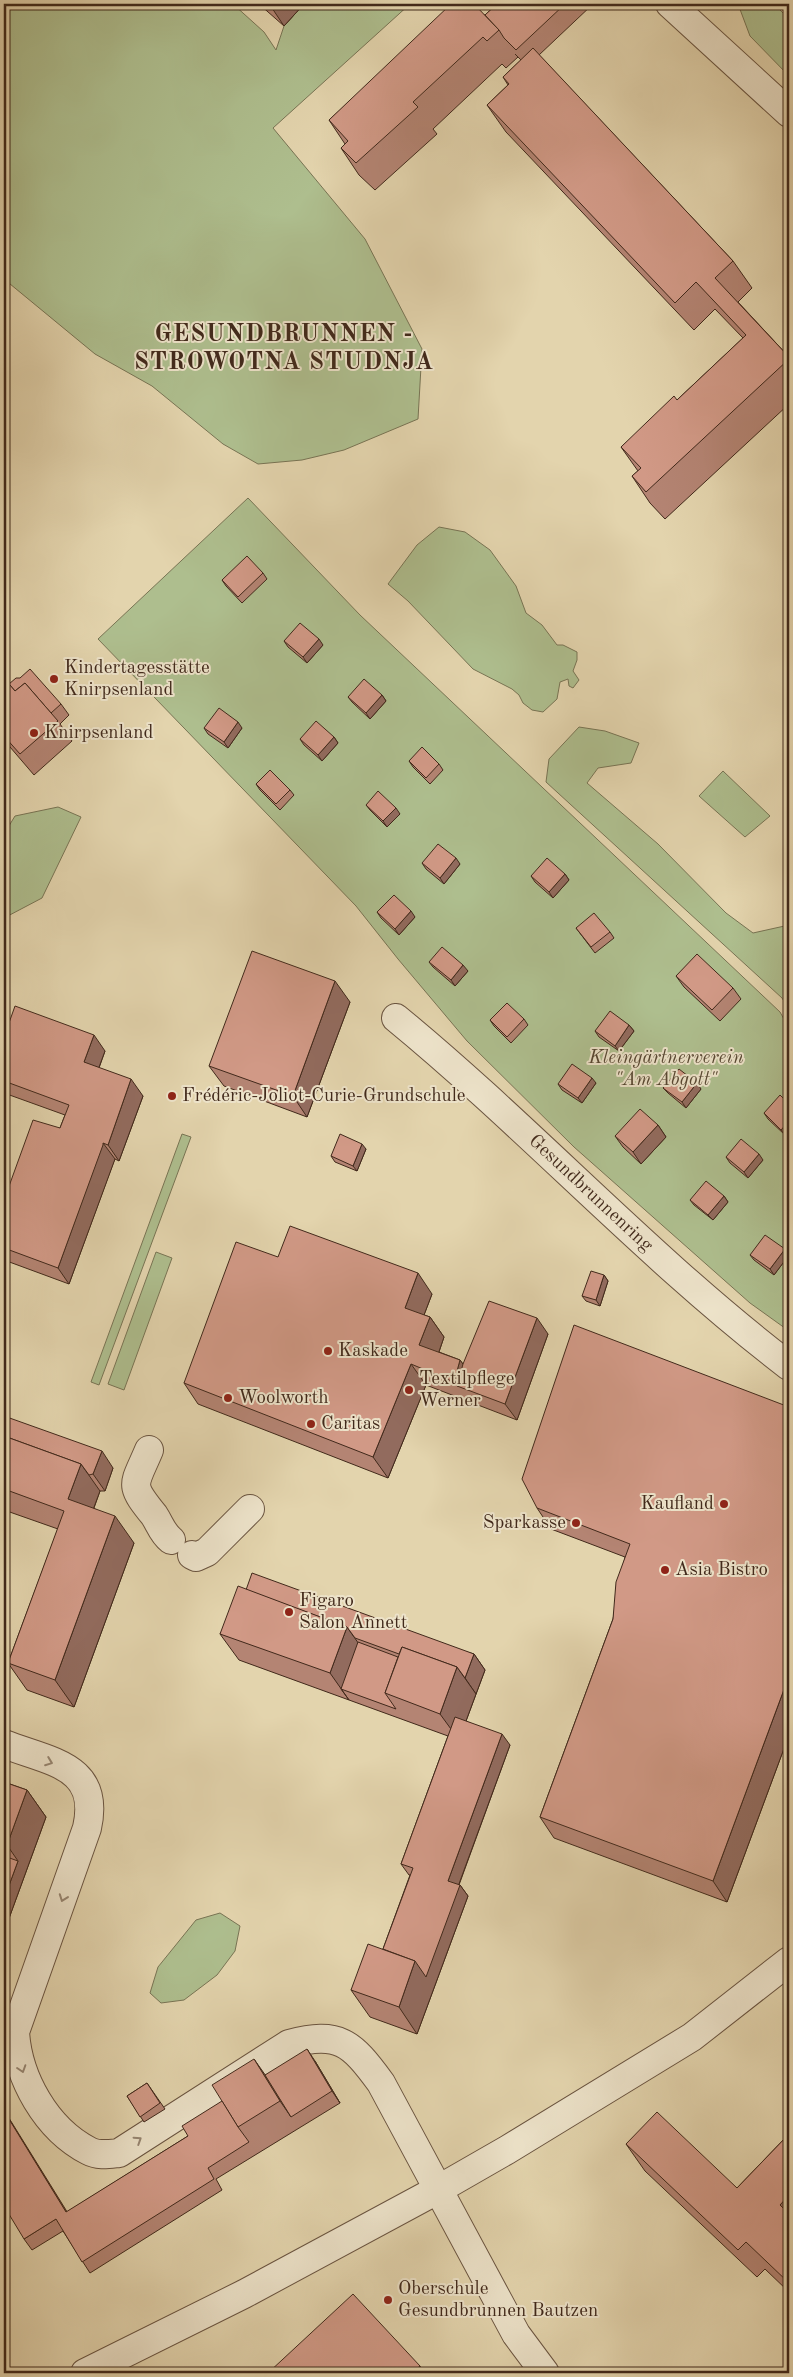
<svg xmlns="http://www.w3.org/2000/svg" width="793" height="2377" font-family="'Old Standard TT',serif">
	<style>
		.green { fill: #aebe8e; stroke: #787454 }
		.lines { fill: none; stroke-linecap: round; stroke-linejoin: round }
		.minor-casing { stroke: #6a5440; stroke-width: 30 }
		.minor { stroke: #ede3ca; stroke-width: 28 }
		.wall { fill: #b48473; stroke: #41291b }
		.shaded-wall { fill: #926b5e; stroke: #41291b }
		.building { fill: #d19986; stroke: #41291b }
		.oneway { stroke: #978672 }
		.poi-dot { fill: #8f2418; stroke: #ede3ca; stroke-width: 2 }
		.labels { text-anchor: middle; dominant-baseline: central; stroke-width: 4; stroke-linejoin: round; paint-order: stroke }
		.poi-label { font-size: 19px; fill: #41291b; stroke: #ede3ca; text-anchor: start }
		.park-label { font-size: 19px; font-style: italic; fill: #574732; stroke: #ede3ca }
		.street-label { font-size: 19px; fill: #41291b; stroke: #ede3ca }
		.district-label { font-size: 24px; font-weight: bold; letter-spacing: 1px; fill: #41291b; stroke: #ede3ca }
	</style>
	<rect width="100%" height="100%" fill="#e3d4ad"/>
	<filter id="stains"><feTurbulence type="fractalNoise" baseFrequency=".004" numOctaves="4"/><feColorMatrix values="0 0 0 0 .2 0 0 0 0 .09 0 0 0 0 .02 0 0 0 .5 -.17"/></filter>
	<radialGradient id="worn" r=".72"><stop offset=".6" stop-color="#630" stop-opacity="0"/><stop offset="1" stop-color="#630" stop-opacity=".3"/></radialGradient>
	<!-- green -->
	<g class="green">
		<path d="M 4,4 L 233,4 L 264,32 L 276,50 L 284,26 L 304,4 L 315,4 L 318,6 L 320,4 L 410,4 L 273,128 L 365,239 L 422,349 L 418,419 L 344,450 L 302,460 L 258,464 L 223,444 L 152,386 L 95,354 L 4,279 Z"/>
		<path d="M 738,4 L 774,4 L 789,19 L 789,76 L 750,36 Z"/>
		<path d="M 248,498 L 360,615 L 780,1012 L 789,1028 L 789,1331 L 750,1303 L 574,1147 L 467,1041 L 398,959 L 356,906 L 98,639 Z"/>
		<path d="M 439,527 L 465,532 L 490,550 L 516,586 L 526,613 L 542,625 L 557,645 L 563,645 L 577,652 L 577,660 L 573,671 L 579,680 L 573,688 L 569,686 L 568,679 L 560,682 L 557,699 L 543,712 L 532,710 L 523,703 L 519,695 L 512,689 L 473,669 L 408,601 L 388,584 L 417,545 Z"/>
		<path d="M 579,727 L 605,731 L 639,743 L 631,763 L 598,768 L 587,783 L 658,844 L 726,913 L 753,933 L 789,925 L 789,1009 L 782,998 L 546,782 L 549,759 Z"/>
		<path d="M 723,771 L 770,816 L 745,837 L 699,796 Z"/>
		<path d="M 58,807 L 81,817 L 42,898 L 4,918 L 4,834 L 15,816 Z"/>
		<path d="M 182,1134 L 191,1137 L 99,1385 L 91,1382 Z"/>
		<path d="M 156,1252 L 172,1258 L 124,1390 L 108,1384 Z"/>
		<path d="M 220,1913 L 240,1926 L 235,1951 L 217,1975 L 184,2000 L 161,2003 L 150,1993 L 158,1967 L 196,1920 Z"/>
	</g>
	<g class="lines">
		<!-- minor casing -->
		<g class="minor-casing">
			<g id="minor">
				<path d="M 670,4 L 789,113"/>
				<path id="s1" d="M 396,1018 C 531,1129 650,1260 789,1366"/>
				<path d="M 149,1450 C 134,1486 128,1483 154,1515 C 160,1524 162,1533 171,1540"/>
				<path d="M 192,1555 L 196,1557 L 207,1552 L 250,1509"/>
				<path d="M 4,1744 C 50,1762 101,1765 87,1828 L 15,2032 C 18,2078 46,2129 89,2151 C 98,2156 109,2154 119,2153 L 289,2044 C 339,2031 351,2042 381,2083 L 516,2334 L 545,2373"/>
				<path d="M 85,2373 L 244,2294 L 439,2189 L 507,2150 L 692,2037 L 789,1961"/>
			</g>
		</g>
		<!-- minor -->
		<use href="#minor" class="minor"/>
	</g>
	<!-- wall -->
	<g class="wall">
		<path d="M 259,4 L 304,4 L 284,26 Z"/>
		<path d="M 497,4 L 593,4 L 539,55 L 733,261 L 752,288 L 738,302 L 789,357 L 789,404 L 665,519 L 650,503 L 632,476 L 638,471 L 621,447 L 677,400 L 743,338 L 715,309 L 694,330 L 506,132 L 487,105 L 508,85 L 503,77 L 521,60 L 515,54 L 518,57 L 506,68 L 502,64 L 433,129 L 437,134 L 375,190 L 359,175 L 341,148 L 345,144 L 329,120 L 456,6 L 485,15 Z"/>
		<path d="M 263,573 L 267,579 L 242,603 L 226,586 L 222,580 Z"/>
		<path d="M 284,641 L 323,645 L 307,663 L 288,647 Z"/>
		<path d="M 4,678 L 9,684 L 61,704 L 69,715 L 60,724 L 72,741 L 34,775 L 4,740 Z"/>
		<path d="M 382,695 L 386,701 L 370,719 L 352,702 L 348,697 Z"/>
		<path d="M 204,728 L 242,728 L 228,748 L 208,734 Z"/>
		<path d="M 334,737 L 338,743 L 322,761 L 304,745 L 300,739 Z"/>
		<path d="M 409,761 L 439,764 L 443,770 L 430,784 L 413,767 Z"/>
		<path d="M 256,784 L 290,790 L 294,795 L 280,810 L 260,790 Z"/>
		<path d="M 366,805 L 400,814 L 387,827 L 370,810 Z"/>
		<path d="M 422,863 L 460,864 L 444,884 L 426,869 Z"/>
		<path d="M 565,874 L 569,880 L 553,898 L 535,882 L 531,876 Z"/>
		<path d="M 377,912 L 415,917 L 399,935 L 381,918 Z"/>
		<path d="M 576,928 L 610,932 L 614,938 L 595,953 Z"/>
		<path d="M 429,962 L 468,971 L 455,986 L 433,967 Z"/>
		<path d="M 676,976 L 733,988 L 741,999 L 720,1021 L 684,987 Z"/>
		<path d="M 350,1002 L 307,1117 L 224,1086 L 209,1066 Z"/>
		<path d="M 524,1019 L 528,1025 L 511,1043 L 494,1026 L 490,1020 Z"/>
		<path d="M 629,1025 L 634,1031 L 619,1051 L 599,1037 L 595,1031 Z"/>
		<path d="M 4,1037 L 105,1051 L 99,1068 L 143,1096 L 119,1161 L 115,1159 L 114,1161 L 69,1284 L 4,1260 L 4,1200 L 60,1128 L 65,1115 L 4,1093 Z"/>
		<path d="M 596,1083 L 582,1103 L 562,1090 L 558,1084 Z"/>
		<path d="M 663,1088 L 701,1089 L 686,1108 L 668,1093 Z"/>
		<path d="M 789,1104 L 789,1131 L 785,1135 L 768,1119 L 764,1113 Z"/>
		<path d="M 658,1125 L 666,1137 L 641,1164 L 623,1147 L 615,1136 Z"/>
		<path d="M 366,1149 L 357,1171 L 335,1162 L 331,1156 Z"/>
		<path d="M 726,1157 L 763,1160 L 748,1178 L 730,1163 Z"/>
		<path d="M 724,1196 L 728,1202 L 713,1220 L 694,1205 L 690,1200 Z"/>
		<path d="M 750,1255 L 789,1255 L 774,1275 L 754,1260 Z"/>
		<path d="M 278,1257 L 432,1294 L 424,1315 L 430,1317 L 444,1337 L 439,1352 L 460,1360 L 463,1364 L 548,1334 L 517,1420 L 426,1385 L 388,1478 L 198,1404 L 184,1383 Z"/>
		<path d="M 604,1275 L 608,1281 L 600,1306 L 586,1301 L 582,1296 Z"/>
		<path d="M 789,1407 L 789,1735 L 727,1902 L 554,1838 L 540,1817 L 613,1619 L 625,1557 L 551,1529 L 537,1508 Z"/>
		<path d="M 4,1416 L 113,1468 L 105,1491 L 100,1491 L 94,1508 L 134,1543 L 74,1707 L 27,1690 L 8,1663 L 58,1529 L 4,1510 Z"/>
		<path d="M 246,1590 L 474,1654 L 485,1670 L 466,1721 L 510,1745 L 459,1885 L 460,1885 L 468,1896 L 417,2034 L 370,2017 L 351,1990 L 383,1949 L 410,1875 L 409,1875 L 401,1864 L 448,1736 L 239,1660 L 220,1634 Z"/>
		<path d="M 4,1782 L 27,1790 L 46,1817 L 4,1932 Z"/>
		<path d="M 315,2061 L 340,2103 L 216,2179 L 222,2190 L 90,2273 L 63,2231 L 32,2250 L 24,2239 L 188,2136 L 265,2075 Z"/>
		<path d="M 147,2083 L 165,2109 L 144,2122 L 127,2096 Z"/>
		<path d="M 789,2134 L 789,2292 L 765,2269 L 757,2277 L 645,2171 L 626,2144 L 737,2188 Z"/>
		<path d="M 420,2366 L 425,2373 L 268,2373 Z"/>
	</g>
	<!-- shaded-wall -->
	<g class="shaded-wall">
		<path d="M 271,4 L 304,4 L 284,26 L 270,5 Z"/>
		<path d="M 319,639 L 323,645 L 307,663 L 303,657 Z"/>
		<path d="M 382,695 L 386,701 L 370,719 L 366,713 Z"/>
		<path d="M 238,722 L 242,728 L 228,748 L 224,742 Z"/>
		<path d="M 334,737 L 338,743 L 322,761 L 318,755 Z"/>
		<path d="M 396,808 L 400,814 L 387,827 L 383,821 Z"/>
		<path d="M 456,858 L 460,864 L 444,884 L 440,878 Z"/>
		<path d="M 565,874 L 569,880 L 553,898 L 549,892 Z"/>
		<path d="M 411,911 L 415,917 L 399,935 L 395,929 Z"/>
		<path d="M 463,965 L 468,971 L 455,986 L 451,980 Z"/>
		<path d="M 335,981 L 350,1002 L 307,1117 L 293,1096 Z"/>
		<path d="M 629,1025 L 634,1031 L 619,1051 L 615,1046 Z"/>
		<path d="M 94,1035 L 105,1051 L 95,1078 L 84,1062 Z"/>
		<path d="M 592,1078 L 596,1083 L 582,1103 L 578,1098 Z"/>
		<path d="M 131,1079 L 143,1096 L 119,1161 L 108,1145 Z"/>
		<path d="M 697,1083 L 701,1089 L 686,1108 L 682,1102 Z"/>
		<path d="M 789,1121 L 789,1131 L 785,1135 L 781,1130 Z"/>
		<path d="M 658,1125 L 666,1137 L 641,1164 L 633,1152 Z"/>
		<path d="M 103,1143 L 115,1159 L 69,1284 L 58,1268 Z"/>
		<path d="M 362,1144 L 366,1149 L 357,1171 L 353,1166 Z"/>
		<path d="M 759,1154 L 763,1160 L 748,1178 L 744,1172 Z"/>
		<path d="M 724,1196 L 728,1202 L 713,1220 L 708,1215 Z"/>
		<path d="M 785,1249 L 789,1255 L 774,1275 L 770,1269 Z"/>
		<path d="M 418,1273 L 432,1294 L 419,1328 L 405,1308 Z"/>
		<path d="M 604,1275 L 608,1281 L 600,1306 L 596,1300 Z"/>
		<path d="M 430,1317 L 444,1337 L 434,1366 L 419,1345 Z"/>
		<path d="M 537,1318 L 548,1334 L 517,1420 L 505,1404 Z"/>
		<path d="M 460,1360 L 475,1381 L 457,1386 L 454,1382 Z"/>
		<path d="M 411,1364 L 426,1385 L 388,1478 L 373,1457 Z"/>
		<path d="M 102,1451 L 113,1468 L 105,1491 L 93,1474 Z"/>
		<path d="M 81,1464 L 100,1491 L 87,1526 L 68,1499 Z"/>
		<path d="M 115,1516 L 134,1543 L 74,1707 L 55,1680 Z"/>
		<path d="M 347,1627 L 366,1654 L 341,1689 L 349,1700 L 330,1673 Z"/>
		<path d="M 474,1654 L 485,1670 L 476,1694 L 465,1678 Z"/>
		<path d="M 457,1667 L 476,1694 L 459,1740 L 440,1714 Z"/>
		<path d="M 786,1684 L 789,1688 L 789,1735 L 727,1902 L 713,1881 Z"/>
		<path d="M 502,1734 L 510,1745 L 456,1892 L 448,1881 Z"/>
		<path d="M 27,1790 L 46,1817 L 4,1932 L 4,1899 L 18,1861 L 7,1845 Z"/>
		<path d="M 460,1885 L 468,1896 L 417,2034 L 399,2007 L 415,1961 Z"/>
		<path d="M 307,2049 L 315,2061 L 340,2103 L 332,2091 Z"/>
		<path d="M 254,2059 L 273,2086 L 291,2117 L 280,2101 Z"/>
		<path d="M 4,2110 L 74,2223 L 66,2212 L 4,2111 Z"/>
		<path d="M 789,2195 L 789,2218 L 780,2205 Z"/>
	</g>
	<!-- building -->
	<g class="building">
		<path d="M 451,4 L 453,4 L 456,6 L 458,4 L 474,4 L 499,30 L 487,41 L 483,37 L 413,102 L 418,107 L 356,163 L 341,148 L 348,141 L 329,120 Z"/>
		<path d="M 497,4 L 565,4 L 516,50 L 504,38 L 499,30 L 485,15 Z"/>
		<path d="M 533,48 L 733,261 L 715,278 L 789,357 L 789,359 L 646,492 L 632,476 L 641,468 L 621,447 L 674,396 L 677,400 L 746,335 L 696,282 L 675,303 L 487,105 L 509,84 L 503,77 Z"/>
		<path d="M 247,556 L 263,573 L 238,597 L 222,580 Z"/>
		<path d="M 300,623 L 319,639 L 303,657 L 284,641 Z"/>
		<path d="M 30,669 L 61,704 L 51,713 L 25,683 L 15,691 L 9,684 L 16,678 L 20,678 Z"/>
		<path d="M 4,678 L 15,691 L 25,683 L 58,721 L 20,754 L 4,736 Z"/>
		<path d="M 364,679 L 382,695 L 366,713 L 348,697 Z"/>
		<path d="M 219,708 L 238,722 L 224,742 L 204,728 Z"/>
		<path d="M 316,721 L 334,737 L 318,755 L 300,739 Z"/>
		<path d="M 422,747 L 439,764 L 426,778 L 409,761 Z"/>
		<path d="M 270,770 L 290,790 L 276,804 L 256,784 Z"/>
		<path d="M 378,791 L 396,808 L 383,821 L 366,805 Z"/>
		<path d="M 438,844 L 456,858 L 440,878 L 422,863 Z"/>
		<path d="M 547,858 L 565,874 L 549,892 L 531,876 Z"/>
		<path d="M 394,895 L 411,911 L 395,929 L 377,912 Z"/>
		<path d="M 594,913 L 610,932 L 591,947 L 576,928 Z"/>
		<path d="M 442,947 L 463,965 L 451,980 L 429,962 Z"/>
		<path d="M 252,951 L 335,981 L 293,1096 L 209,1066 Z"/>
		<path d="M 697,954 L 733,988 L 712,1010 L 676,976 Z"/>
		<path d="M 507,1003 L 524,1019 L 507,1037 L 490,1020 Z"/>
		<path d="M 15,1006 L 94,1035 L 84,1062 L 131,1079 L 108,1145 L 103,1143 L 103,1145 L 58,1268 L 4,1248 L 4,1200 L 33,1120 L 60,1128 L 69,1105 L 4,1081 L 4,1037 Z"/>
		<path d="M 610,1011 L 629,1025 L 615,1046 L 595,1031 Z"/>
		<path d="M 572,1064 L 592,1078 L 578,1098 L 558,1084 Z"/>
		<path d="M 679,1069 L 697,1083 L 682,1102 L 663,1088 Z"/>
		<path d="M 780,1095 L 789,1104 L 789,1121 L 781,1130 L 764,1113 Z"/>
		<path d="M 640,1109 L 658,1125 L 633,1152 L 615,1136 Z"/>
		<path d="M 340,1134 L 362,1144 L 353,1166 L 331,1156 Z"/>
		<path d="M 741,1139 L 759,1154 L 744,1172 L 726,1157 Z"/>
		<path d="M 706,1181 L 724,1196 L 708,1215 L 690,1200 Z"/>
		<path d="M 290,1226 L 418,1273 L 405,1308 L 430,1317 L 419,1345 L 460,1360 L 454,1382 L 411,1364 L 373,1457 L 184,1383 L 236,1242 L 278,1257 Z"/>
		<path d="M 765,1235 L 785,1249 L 770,1269 L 750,1255 Z"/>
		<path d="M 591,1271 L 604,1275 L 596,1300 L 582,1296 Z"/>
		<path d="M 489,1301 L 537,1318 L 505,1404 L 457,1386 L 463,1364 Z"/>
		<path d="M 574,1325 L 789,1407 L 789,1685 L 786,1684 L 713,1881 L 540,1817 L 613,1619 L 616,1582 L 630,1544 L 537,1508 L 522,1479 Z"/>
		<path d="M 4,1416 L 102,1451 L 93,1474 L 89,1475 L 81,1464 L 4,1436 Z"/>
		<path d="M 4,1436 L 81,1464 L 68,1499 L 115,1516 L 55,1680 L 8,1663 L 64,1511 L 4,1489 Z"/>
		<path d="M 252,1573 L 474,1654 L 465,1678 L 457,1667 L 402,1647 L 399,1654 L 355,1638 L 347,1627 L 246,1590 Z"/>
		<path d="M 238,1586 L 347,1627 L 330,1673 L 220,1634 Z"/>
		<path d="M 358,1642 L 398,1657 L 385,1693 L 396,1709 L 341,1689 Z"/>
		<path d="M 402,1647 L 457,1667 L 440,1714 L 385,1693 Z"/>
		<path d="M 455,1717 L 502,1734 L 448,1881 L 460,1885 L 426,1977 L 415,1961 L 383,1949 L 413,1868 L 401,1864 Z"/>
		<path d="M 4,1782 L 27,1790 L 7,1845 L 4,1844 Z"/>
		<path d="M 4,1856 L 18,1861 L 4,1899 Z"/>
		<path d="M 368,1944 L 415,1961 L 399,2007 L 351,1990 Z"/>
		<path d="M 307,2049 L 332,2091 L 291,2117 L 265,2075 Z"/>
		<path d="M 254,2059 L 280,2101 L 238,2127 L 212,2085 Z"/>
		<path d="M 147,2083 L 160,2103 L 140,2117 L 127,2096 Z"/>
		<path d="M 222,2101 L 238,2127 L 249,2142 L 208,2168 L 214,2179 L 82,2262 L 56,2219 L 24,2239 L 4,2206 L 4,2111 L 66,2212 L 188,2136 L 182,2126 Z"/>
		<path d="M 657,2112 L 737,2188 L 789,2134 L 789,2195 L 780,2205 L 789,2214 L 789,2283 L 746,2242 L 738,2250 L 626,2144 Z"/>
		<path d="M 353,2294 L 420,2366 L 412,2373 L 268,2373 Z"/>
	</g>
	<!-- one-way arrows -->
	<defs><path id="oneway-chevron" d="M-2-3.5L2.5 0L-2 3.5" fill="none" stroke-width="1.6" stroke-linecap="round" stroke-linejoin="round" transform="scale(1.25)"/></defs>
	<g class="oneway">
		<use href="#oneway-chevron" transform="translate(49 1762) rotate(21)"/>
		<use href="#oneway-chevron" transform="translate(63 1898) rotate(110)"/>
		<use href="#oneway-chevron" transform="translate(22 2069) rotate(72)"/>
		<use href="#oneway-chevron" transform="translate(138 2140) rotate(-33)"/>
	</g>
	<!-- markers -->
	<g class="poi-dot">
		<circle cx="54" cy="679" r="5"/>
		<circle cx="34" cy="733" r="5"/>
		<circle cx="172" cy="1096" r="5"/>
		<circle cx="328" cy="1351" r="5"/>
		<circle cx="409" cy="1390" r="5"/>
		<circle cx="228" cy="1398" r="5"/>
		<circle cx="311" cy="1424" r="5"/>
		<circle cx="724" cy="1504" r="5"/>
		<circle cx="576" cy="1523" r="5"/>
		<circle cx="665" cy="1570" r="5"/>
		<circle cx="289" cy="1612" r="5"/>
		<circle cx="388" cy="2300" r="5"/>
	</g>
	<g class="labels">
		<!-- poi labels -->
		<g class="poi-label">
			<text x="64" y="668">Kindertagesstätte<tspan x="64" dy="22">Knirpsenland</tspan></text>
			<text x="44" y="733">Knirpsenland</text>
			<text x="182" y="1096">Frédéric-Joliot-Curie-Grundschule</text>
			<text x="338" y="1351">Kaskade</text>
			<text x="419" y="1379">Textilpflege<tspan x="419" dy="22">Werner</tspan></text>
			<text x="238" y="1398">Woolworth</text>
			<text x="321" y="1424">Caritas</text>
			<text x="714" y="1504" text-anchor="end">Kaufland</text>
			<text x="566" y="1523" text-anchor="end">Sparkasse</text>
			<text x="675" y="1570">Asia Bistro</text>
			<text x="299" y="1601">Figaro<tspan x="299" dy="22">Salon Annett</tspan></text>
			<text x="398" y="2289">Oberschule<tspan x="398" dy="22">Gesundbrunnen Bautzen</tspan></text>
		</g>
		<!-- park labels -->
		<g class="park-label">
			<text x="666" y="1058">Kleingärtnerverein<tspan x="666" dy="22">"Am Abgott"</tspan></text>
		</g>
		<!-- street labels -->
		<g class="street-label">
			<text stroke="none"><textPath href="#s1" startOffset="262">Gesundbrunnenring</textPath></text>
		</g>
		<!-- district labels -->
		<g class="district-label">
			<text x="284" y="335">GESUNDBRUNNEN -<tspan x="284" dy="28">STROWOTNA STUDNJA</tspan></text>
		</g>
	</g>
	<!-- margin -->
	<rect width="793" height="2377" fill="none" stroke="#e3d4ad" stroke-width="20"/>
	<rect x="5" y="5" width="783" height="2367" fill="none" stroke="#41291b" stroke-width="2.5"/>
	<rect x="10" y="10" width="773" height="2357" fill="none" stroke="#41291b"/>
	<rect width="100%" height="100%" filter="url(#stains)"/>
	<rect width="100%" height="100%" fill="url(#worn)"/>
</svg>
